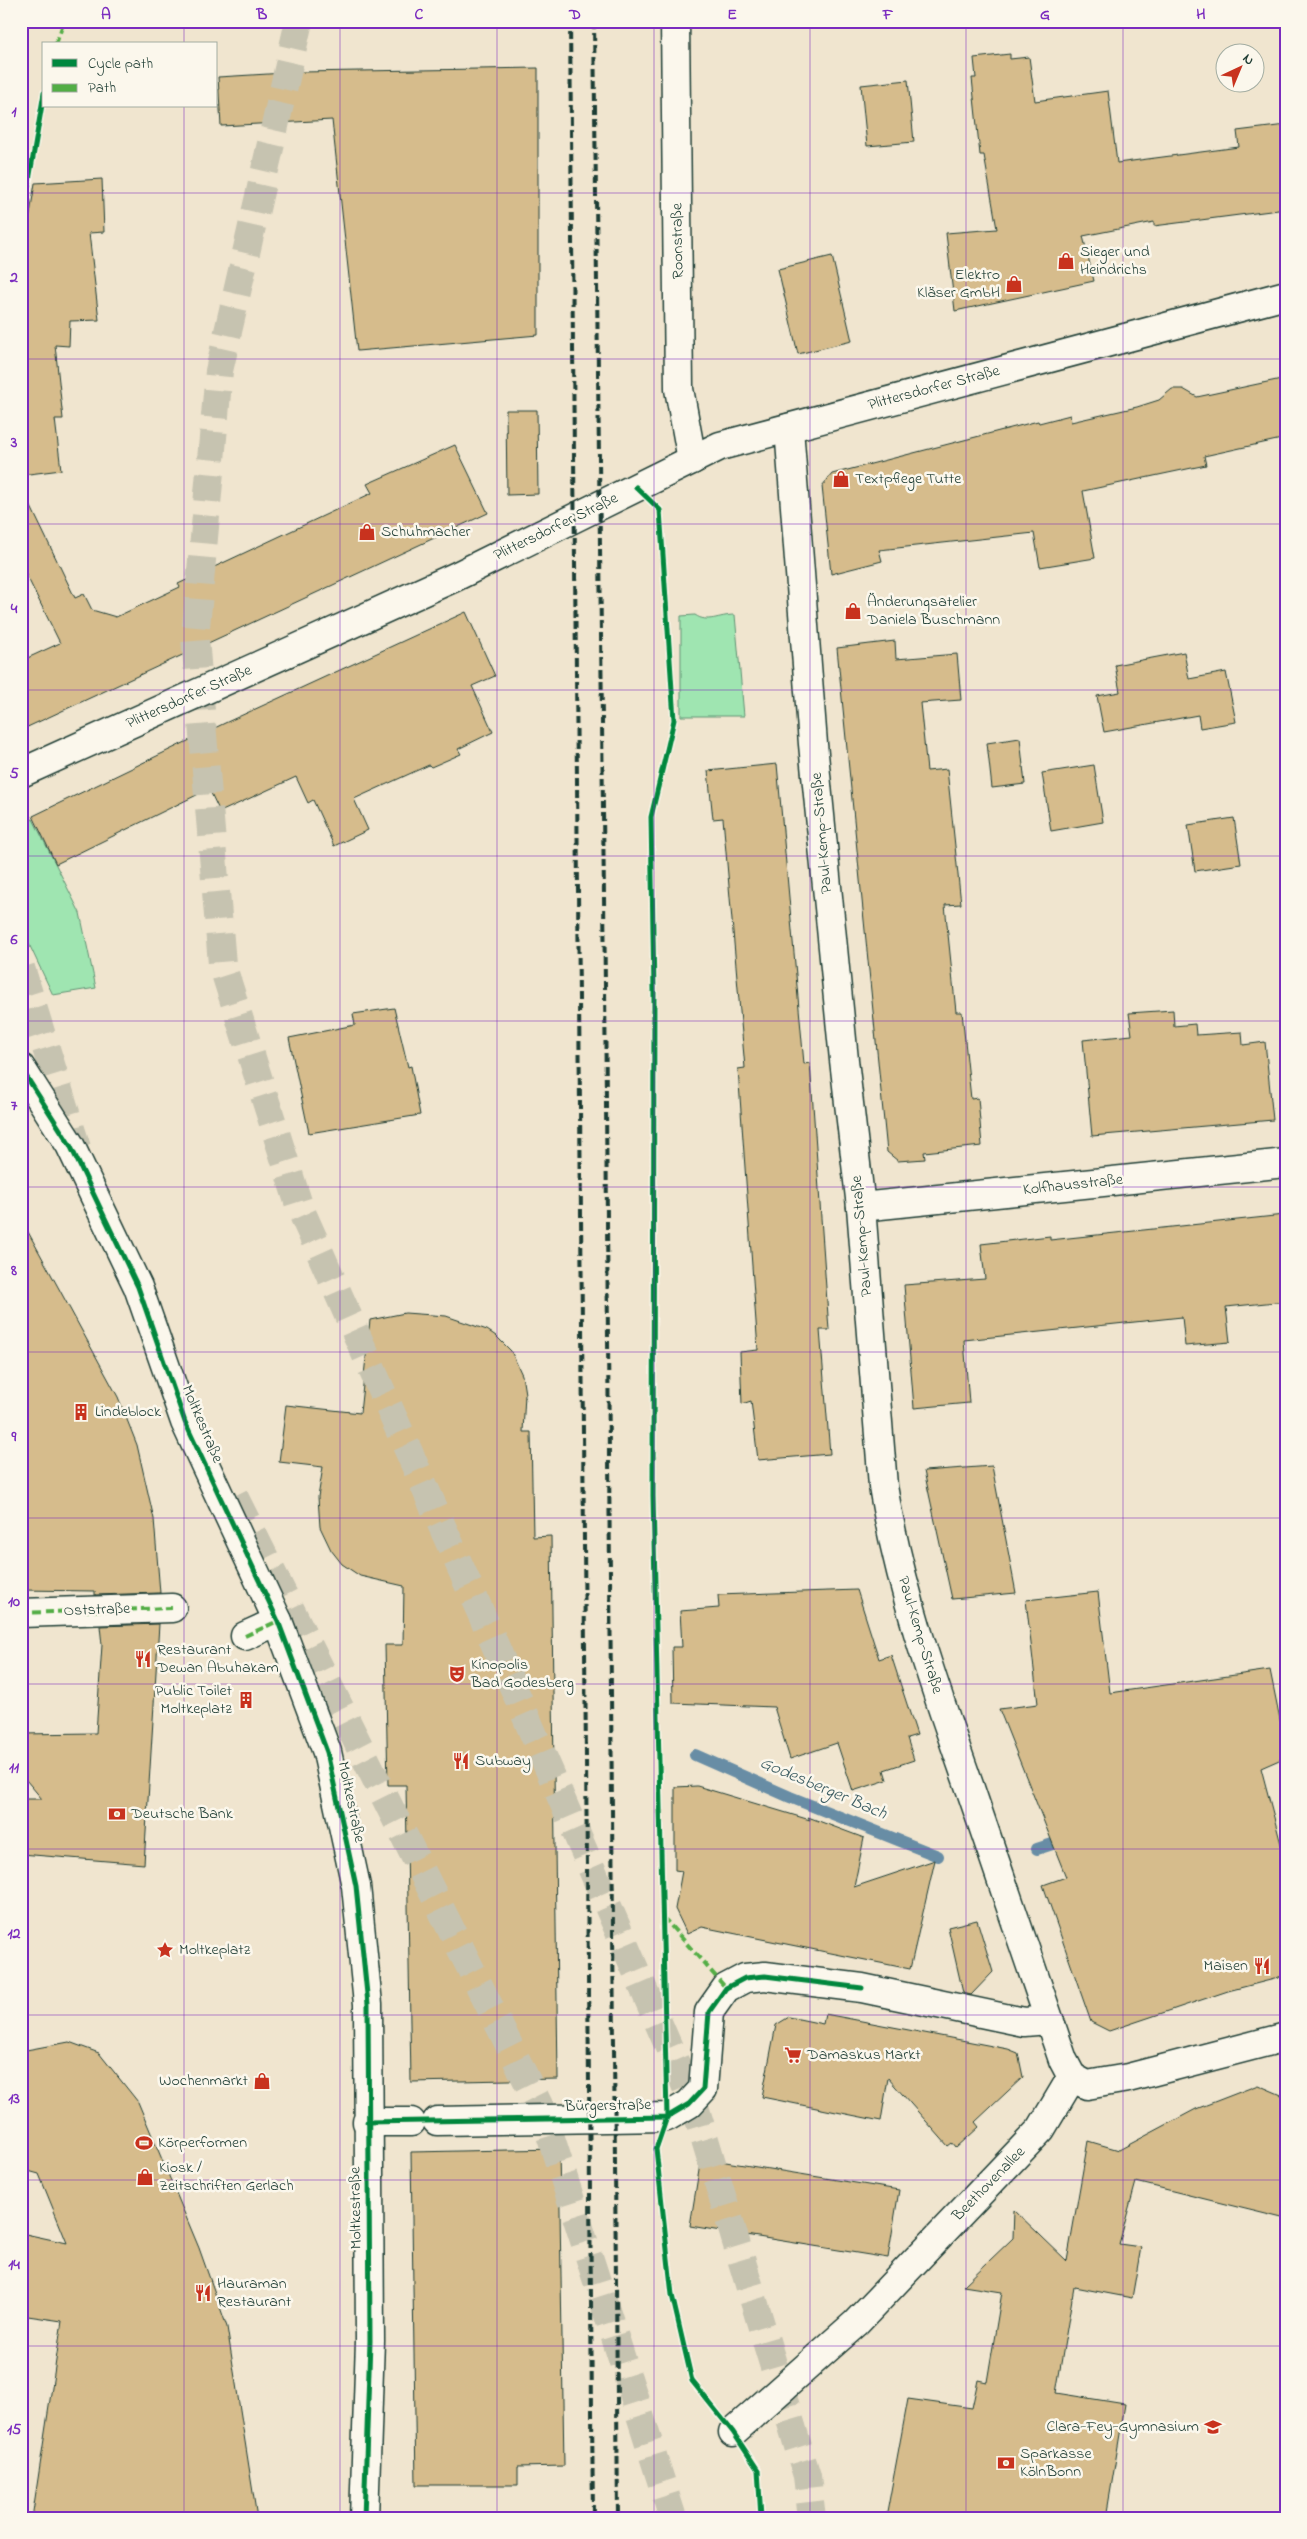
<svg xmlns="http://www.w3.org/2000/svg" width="1307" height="2539" font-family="'Indie Flower',sans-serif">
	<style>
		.green { fill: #9fe5b1; stroke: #5f9172 }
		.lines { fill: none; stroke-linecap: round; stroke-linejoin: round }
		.stream { stroke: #678da5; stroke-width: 12 }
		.building { fill: #d6bc8c; stroke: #1f3d34 }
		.major-tunnel { stroke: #c6c3b0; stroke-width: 28; stroke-dasharray: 28 14; stroke-linecap: butt }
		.minor-casing { stroke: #1f3d34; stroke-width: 31 }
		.minor { stroke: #fbf7ec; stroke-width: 28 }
		.rail { stroke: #1f3d34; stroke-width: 4; stroke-dasharray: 8 4; stroke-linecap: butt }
		.quiet { stroke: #52ad45; stroke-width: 4; stroke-dasharray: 8 4; stroke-linecap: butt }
		.cycleway-casing { stroke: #fbf7ec; stroke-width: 8 }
		.cycleway { stroke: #00873e; stroke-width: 5 }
		.grid { fill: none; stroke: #7b2cbf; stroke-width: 1; stroke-opacity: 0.55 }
		.labels { text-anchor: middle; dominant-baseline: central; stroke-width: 5; stroke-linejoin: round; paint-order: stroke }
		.street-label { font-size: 16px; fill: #1f3d34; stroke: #fbf7ec }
		.poi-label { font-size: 16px; fill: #1f3d34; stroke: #fbf7ec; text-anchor: start }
		.water-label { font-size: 18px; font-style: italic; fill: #3d5e63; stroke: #fbf7ec }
		.neatline { fill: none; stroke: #7b2cbf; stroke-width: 2 }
		.grid-label { font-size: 16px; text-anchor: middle; font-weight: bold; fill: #7b2cbf }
	</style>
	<rect width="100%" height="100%" fill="#f0e5cf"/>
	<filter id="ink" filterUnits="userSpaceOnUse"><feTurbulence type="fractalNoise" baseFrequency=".02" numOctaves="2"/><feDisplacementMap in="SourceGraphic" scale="10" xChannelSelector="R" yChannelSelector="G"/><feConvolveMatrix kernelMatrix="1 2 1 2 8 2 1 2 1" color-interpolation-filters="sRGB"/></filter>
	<g filter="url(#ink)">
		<!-- green -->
		<g class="green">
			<path d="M 695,615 C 708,624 718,615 735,615 L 744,716 L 681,716 L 681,616 Z"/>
			<path d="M 33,819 L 80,913 L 96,988 L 53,995 L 21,927 L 21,824 Z"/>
		</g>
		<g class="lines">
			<!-- stream -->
			<g class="stream">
				<path d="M 695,1755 L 790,1797 L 938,1856"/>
				<path d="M 1037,1849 L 1068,1839"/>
			</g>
		</g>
		<!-- building -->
		<g class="building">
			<path d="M 1010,54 L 1010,59 L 1029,57 L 1035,101 L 1108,91 L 1117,163 L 1239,147 L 1237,131 L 1286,125 L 1286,209 L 1154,226 L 1154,222 L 1083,236 L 1094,281 L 955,311 L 946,233 L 997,229 L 984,155 L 980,155 L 972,78 L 976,78 L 974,58 Z"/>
			<path d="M 538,68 L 538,335 L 357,351 L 332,120 L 221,126 L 218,77 L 302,72 Z"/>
			<path d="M 908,80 L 914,142 L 867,146 L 861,85 Z"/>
			<path d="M 102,179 L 104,232 L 89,233 L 99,320 L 70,321 L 69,346 L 55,345 L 63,419 L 55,419 L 61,470 L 21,475 L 21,270 L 35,183 Z"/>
			<path d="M 832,256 L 852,341 L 798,354 L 778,269 Z"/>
			<path d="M 1286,378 L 1286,438 L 1204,456 L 1206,465 L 1083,491 L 1095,558 L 1040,567 L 1034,533 L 879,550 L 882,561 L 831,574 L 822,486 L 832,474 L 1038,421 L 1039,423 L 1070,415 L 1071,422 L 1137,407 L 1159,400 L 1172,389 L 1183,389 L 1197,397 Z"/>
			<path d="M 506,410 L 537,410 L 538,494 L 507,495 Z"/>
			<path d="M 455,445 L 488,513 L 21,730 L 21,661 L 60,643 L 21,564 L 21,486 L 75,598 L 84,594 L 92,610 L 116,617 L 180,587 L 178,584 L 372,493 L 367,484 Z"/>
			<path d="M 466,612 L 495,676 L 472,686 L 493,732 L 458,749 L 461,754 L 431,767 L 429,765 L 354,799 L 368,830 L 334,846 L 313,800 L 308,803 L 296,777 L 220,812 L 209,789 L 56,864 L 33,816 L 225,723 Z"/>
			<path d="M 895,641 L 896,659 L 957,654 L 961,700 L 920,703 L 927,771 L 947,769 L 961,904 L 945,905 L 956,1012 L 962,1012 L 971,1099 L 978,1098 L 982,1146 L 924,1152 L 925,1159 L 898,1161 L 887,1152 L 837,648 Z"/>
			<path d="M 1184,652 L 1189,679 L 1226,672 L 1236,722 L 1200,728 L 1198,715 L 1104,732 L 1097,696 L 1120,692 L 1115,665 Z"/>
			<path d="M 1020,738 L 1025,784 L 992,788 L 987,743 Z"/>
			<path d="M 777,764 L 804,1064 L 810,1063 L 829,1330 L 820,1330 L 830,1454 L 758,1460 L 751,1401 L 742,1404 L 740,1352 L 758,1350 L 738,1069 L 745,1068 L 723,818 L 713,819 L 708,771 Z"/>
			<path d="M 1094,765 L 1103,822 L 1051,831 L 1042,773 Z"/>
			<path d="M 1234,818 L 1241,864 L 1195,871 L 1188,825 Z"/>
			<path d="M 394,1008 L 408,1067 L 411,1066 L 420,1115 L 309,1133 L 289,1038 L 355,1025 L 353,1014 Z"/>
			<path d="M 1173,1010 L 1174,1026 L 1195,1024 L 1196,1035 L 1242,1032 L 1243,1045 L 1265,1042 L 1273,1120 L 1092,1136 L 1083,1040 L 1132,1035 L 1129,1013 Z"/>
			<path d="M 1284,1215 L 1286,1301 L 1226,1307 L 1230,1342 L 1185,1346 L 1182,1317 L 964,1340 L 969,1403 L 914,1408 L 904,1285 L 985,1279 L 981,1244 L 1050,1236 L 1050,1240 Z"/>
			<path d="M 21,1219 L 118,1397 L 137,1445 L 154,1519 L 160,1593 L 95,1595 L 95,1591 L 21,1590 Z"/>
			<path d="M 405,1313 L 446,1316 L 487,1330 L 496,1336 L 511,1351 L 522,1375 L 525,1394 L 523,1432 L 531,1432 L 533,1537 L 551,1536 L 558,2079 L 411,2082 L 406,1785 L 388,1785 L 385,1645 L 403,1645 L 404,1586 L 360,1576 L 342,1564 L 331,1550 L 320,1527 L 318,1497 L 323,1467 L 279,1462 L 286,1405 L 360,1413 L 370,1320 Z"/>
			<path d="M 992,1466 L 1016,1593 L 952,1599 L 924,1471 Z"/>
			<path d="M 857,1590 L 879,1659 L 891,1655 L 917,1735 L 907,1738 L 914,1760 L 884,1770 L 887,1780 L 853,1791 L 837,1743 L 790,1759 L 774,1707 L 673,1703 L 672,1647 L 682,1647 L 680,1611 L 719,1608 L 718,1595 Z"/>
			<path d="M 1098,1592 L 1110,1693 L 1270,1670 L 1286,1749 L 1286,1757 L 1261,1768 L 1286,1863 L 1286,1976 L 1228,1991 L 1109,2031 L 1091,2022 L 1043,1885 L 1066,1877 L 999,1709 L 1038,1704 L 1026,1600 Z"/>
			<path d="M 159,1624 L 144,1864 L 21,1854 L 21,1799 L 42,1799 L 21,1774 L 21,1734 L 96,1733 L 102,1645 L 100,1626 Z"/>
			<path d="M 697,1786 L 810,1820 L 808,1817 L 864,1838 L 854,1887 L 935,1860 L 910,1969 L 702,1927 L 687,1934 L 675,1909 L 682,1871 L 675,1870 L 675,1787 Z"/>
			<path d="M 977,1920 L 993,1972 L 971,1995 L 963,1993 L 948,1927 Z"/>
			<path d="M 825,2014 L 1008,2049 L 1018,2053 L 1023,2077 L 975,2122 L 979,2127 L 956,2148 L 952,2143 L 948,2146 L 888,2078 L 881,2121 L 762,2097 L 776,2025 L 789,2017 L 823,2024 Z"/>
			<path d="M 69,2042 L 99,2053 L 138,2102 L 199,2248 L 227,2327 L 257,2518 L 32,2518 L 62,2321 L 21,2315 L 21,2233 L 67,2243 L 39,2174 L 21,2169 L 21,2051 Z"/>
			<path d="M 1258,2085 L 1286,2097 L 1286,2219 L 1136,2182 L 1119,2244 L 1141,2247 L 1132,2298 L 1074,2287 L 1056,2393 L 1125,2404 L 1106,2518 L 886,2518 L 908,2399 L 972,2408 L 978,2380 L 987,2382 L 1002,2292 L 963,2286 L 1013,2238 L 1014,2210 L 1067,2261 L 1088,2141 L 1119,2150 L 1196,2109 Z"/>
			<path d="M 559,2149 L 564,2466 L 518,2467 L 518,2485 L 416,2485 L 411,2152 Z"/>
			<path d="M 701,2158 L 899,2190 L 888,2258 L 690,2226 Z"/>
		</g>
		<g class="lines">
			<!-- major-tunnel -->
			<g class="major-tunnel">
				<path d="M 299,21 L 219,371 L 195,638 L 222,964 L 300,1208 L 492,1638 L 696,2110 L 807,2476 L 812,2518"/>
				<path d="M 21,968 L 77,1148"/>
				<path d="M 234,1496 L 543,2113 L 673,2518"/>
			</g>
			<!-- minor casing -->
			<g class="minor-casing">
				<g id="minor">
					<path d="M 675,21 L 679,389 L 692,460"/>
					<path d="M 789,428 L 813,744 L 844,1060 L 861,1207 L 883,1486 C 900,1591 936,1691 971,1791 C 1002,1881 1032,1971 1063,2060 L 1072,2077"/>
					<path d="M 21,773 L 455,577 L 720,446 L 1286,295"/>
					<path d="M 21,1068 L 70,1145 L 138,1287 L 185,1422 L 278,1621 L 327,1752 L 356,1886 L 368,2004 L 370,2341 L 364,2518"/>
					<path d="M 861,1207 L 1286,1163"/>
					<path d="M 21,1613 L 172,1608"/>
					<path d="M 245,1636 L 278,1621"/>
					<path d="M 1072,2077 L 1087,2085 L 1128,2078 L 1286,2037"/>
					<path d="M 437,2121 L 667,2117 L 689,2104 L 703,2089 L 709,2012 L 726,1988 L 745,1978 L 765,1976 L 862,1988 L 1024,2022 L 1049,2020"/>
					<path d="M 367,2122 L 411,2122"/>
					<path d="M 733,2432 L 856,2323 L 1041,2129 L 1072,2077"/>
				</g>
			</g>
			<!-- minor -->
			<use href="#minor" class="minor"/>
			<!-- rail -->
			<g class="rail">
				<path d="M 570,21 L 593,2518"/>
				<path d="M 594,21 L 605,985 L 618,2518"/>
			</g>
			<!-- quiet -->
			<g class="quiet">
				<path d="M 56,44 L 64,21"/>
				<path d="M 21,1613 L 172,1608"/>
				<path d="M 245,1636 L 278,1621"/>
				<path d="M 663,1917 L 726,1988"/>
			</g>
			<!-- cycleway casing -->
			<g class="cycleway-casing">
				<g id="cycleway">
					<path d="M 21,227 L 44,93"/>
					<path d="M 636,487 L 660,510 L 674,720 L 651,817 L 654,991 L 653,1496 L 667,2117 L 656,2149 L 672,2295 L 692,2381 L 733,2432 L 758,2470 L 761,2518"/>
					<path d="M 21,1068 L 70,1145 L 138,1287 L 185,1422 L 278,1621 L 327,1752 L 356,1886 L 368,2004 L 370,2341 L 364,2518"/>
					<path d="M 367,2122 L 667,2117 L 689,2104 L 703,2089 L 709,2012 L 726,1988 L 745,1978 L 765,1976 L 862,1988"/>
				</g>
			</g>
			<!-- cycleway -->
			<use href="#cycleway" class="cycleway"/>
		</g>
	</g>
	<!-- grid -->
	<path class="grid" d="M 184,21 L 184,44M 340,21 L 340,2518M 497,21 L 497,2518M 654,21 L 654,2518M 810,21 L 810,2518M 966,21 L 966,2518M 1123,21 L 1123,2518M 184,106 L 184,2518M 21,193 L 1286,193M 21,359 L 1286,359M 21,524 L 1286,524M 21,690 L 1286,690M 21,856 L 1286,856M 21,1021 L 1286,1021M 21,1187 L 1286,1187M 21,1352 L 1286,1352M 21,1518 L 1286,1518M 21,1684 L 1286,1684M 21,1849 L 1286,1849M 21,2015 L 1286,2015M 21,2180 L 1286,2180M 21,2346 L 1286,2346"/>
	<!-- icons -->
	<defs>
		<g id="shop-bare" transform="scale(1.35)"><path d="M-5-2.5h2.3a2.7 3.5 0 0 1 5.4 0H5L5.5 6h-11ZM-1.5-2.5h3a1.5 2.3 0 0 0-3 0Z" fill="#c8321e" stroke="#fbf7ec" stroke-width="2.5" paint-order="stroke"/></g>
		<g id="building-bare" transform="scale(1.35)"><path d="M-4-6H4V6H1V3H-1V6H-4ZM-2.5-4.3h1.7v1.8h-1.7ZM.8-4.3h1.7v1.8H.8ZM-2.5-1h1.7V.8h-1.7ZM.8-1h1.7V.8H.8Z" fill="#c8321e" stroke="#fbf7ec" stroke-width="2.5" paint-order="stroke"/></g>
		<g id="restaurant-bare" transform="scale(1.35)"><path d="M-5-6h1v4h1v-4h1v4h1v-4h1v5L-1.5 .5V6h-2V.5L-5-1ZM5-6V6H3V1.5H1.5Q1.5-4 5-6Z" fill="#c8321e" stroke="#fbf7ec" stroke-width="2.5" paint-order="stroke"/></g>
		<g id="theatre-bare" transform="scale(1.35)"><path d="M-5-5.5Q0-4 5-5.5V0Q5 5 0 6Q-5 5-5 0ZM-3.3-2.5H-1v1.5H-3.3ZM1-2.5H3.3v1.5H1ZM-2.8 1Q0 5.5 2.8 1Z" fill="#c8321e" stroke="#fbf7ec" stroke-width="2.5" paint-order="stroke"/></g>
		<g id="bank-bare" transform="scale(1.35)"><path d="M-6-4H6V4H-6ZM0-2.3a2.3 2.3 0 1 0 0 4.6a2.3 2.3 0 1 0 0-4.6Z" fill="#c8321e" stroke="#fbf7ec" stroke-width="2.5" paint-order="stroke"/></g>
		<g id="sight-bare" transform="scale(1.35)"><path d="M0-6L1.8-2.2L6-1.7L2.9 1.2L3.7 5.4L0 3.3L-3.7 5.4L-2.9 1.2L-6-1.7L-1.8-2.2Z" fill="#c8321e" stroke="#fbf7ec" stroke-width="2.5" paint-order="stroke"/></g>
		<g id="supermarket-bare" transform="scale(1.35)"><path d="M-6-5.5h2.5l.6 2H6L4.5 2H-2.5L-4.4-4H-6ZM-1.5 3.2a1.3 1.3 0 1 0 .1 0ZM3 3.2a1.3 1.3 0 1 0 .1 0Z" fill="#c8321e" stroke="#fbf7ec" stroke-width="2.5" paint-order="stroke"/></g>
		<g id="stadium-bare" transform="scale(1.35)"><path d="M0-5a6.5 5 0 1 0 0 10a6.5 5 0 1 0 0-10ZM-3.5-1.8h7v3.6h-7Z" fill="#c8321e" stroke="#fbf7ec" stroke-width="2.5" paint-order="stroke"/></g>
		<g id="school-bare" transform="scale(1.35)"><path d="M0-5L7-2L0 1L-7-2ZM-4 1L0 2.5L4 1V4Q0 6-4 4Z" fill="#c8321e" stroke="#fbf7ec" stroke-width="2.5" paint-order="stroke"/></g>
	</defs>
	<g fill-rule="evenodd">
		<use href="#shop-bare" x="1066" y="261"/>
		<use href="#shop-bare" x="1014" y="284"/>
		<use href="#shop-bare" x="841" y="479"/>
		<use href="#shop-bare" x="367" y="532"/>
		<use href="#shop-bare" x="853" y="611"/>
		<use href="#building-bare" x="81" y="1412"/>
		<use href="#restaurant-bare" x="143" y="1659"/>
		<use href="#theatre-bare" x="457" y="1674"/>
		<use href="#building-bare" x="246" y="1700"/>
		<use href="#restaurant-bare" x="461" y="1761"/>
		<use href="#bank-bare" x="117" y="1814"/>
		<use href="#sight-bare" x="165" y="1950"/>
		<use href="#restaurant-bare" x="1262" y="1966"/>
		<use href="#supermarket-bare" x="793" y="2055"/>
		<use href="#shop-bare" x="262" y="2081"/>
		<use href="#stadium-bare" x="144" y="2143"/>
		<use href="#shop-bare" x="145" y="2177"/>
		<use href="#restaurant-bare" x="203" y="2293"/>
		<use href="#school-bare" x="1213" y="2427"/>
		<use href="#bank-bare" x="1006" y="2463"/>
	</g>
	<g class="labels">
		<!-- street labels -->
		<g class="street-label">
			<text transform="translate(678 241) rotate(-91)">Roonstraße</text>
			<text transform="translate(934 388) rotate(-15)">Plittersdorfer Straße</text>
			<text transform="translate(556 527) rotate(-26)">Plittersdorfer Straße</text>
			<text transform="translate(189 697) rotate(-24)">Plittersdorfer Straße</text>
			<text transform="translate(822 833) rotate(-95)">Paul-Kemp-Straße</text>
			<text transform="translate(1073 1185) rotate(-6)">Kolfhausstraße</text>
			<text transform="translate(862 1236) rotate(-95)">Paul-Kemp-Straße</text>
			<text transform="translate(202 1424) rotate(67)">Moltkestraße</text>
			<text transform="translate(97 1610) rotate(-2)">Oststraße</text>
			<text transform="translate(920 1635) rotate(73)">Paul-Kemp-Straße</text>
			<text transform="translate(351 1802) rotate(78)">Moltkestraße</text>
			<text transform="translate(608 2106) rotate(-1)">Bürgerstraße</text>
			<text transform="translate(989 2184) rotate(-46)">Beethovenallee</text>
			<text transform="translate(356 2208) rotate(-91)">Moltkestraße</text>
		</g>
		<!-- poi labels -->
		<g class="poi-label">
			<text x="1080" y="252">Sieger und<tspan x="1080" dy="18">Heindrichs</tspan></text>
			<text x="1000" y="275" text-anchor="end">Elektro<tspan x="1000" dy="18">Kläser GmbH</tspan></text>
			<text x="855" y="479">Textpflege Tutte</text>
			<text x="381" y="532">Schuhmacher</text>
			<text x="867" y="602">Änderungsatelier<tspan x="867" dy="18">Daniela Buschmann</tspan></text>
			<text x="95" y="1412">Lindeblock</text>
			<text x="157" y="1650">Restaurant<tspan x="157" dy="18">Dewan Abuhakam</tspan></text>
			<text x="471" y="1665">Kinopolis<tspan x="471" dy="18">Bad Godesberg</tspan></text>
			<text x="232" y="1691" text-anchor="end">Public Toilet<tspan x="232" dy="18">Moltkeplatz</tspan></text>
			<text x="475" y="1761">Subway</text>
			<text x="131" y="1814">Deutsche Bank</text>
			<text x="179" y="1950">Moltkeplatz</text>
			<text x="1248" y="1966" text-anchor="end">Maisen</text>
			<text x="807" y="2055">Damaskus Markt</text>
			<text x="248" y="2081" text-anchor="end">Wochenmarkt</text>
			<text x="158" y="2143">Körperformen</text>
			<text x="159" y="2168">Kiosk /<tspan x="159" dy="18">Zeitschriften Gerlach</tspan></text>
			<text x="217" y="2284">Hauraman<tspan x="217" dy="18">Restaurant</tspan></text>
			<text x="1199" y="2427" text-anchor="end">Clara-Fey-Gymnasium</text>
			<text x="1020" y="2454">Sparkasse<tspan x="1020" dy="18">KölnBonn</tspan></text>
		</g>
		<!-- water labels -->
		<g class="water-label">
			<text transform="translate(823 1789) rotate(23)">Godesberger Bach</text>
		</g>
	</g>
	<!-- margin -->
	<rect width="1307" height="2539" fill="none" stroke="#fbf7ec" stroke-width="55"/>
	<!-- legend -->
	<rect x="42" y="42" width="175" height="65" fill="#fbf7ec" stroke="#a3ada2"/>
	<rect x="52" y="59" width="25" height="8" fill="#00873e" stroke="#a3ada2"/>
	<text x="88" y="68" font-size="15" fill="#1f3d34">Cycle path</text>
	<rect x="52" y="84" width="25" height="8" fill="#52ad45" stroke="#a3ada2"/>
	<text x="88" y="92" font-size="15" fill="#1f3d34">Path</text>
	<!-- north arrow -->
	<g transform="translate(1240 68) rotate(44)"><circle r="24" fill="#fbf7ec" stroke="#a3ada2"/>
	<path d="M0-4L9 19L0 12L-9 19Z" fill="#c8321e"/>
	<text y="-8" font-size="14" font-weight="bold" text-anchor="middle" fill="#1f3d34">N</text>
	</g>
	<rect x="28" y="28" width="1252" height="2484" class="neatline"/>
	<g class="grid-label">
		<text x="106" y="19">A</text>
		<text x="262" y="19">B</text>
		<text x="419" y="19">C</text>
		<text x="575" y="19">D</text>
		<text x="732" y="19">E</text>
		<text x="888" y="19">F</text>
		<text x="1045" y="19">G</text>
		<text x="1201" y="19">H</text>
		<text x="14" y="116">1</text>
		<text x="14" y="282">2</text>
		<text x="14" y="447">3</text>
		<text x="14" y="613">4</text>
		<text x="14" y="778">5</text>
		<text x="14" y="944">6</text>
		<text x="14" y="1110">7</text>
		<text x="14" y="1275">8</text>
		<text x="14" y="1441">9</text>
		<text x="14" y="1606">10</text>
		<text x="14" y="1772">11</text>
		<text x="14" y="1938">12</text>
		<text x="14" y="2103">13</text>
		<text x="14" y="2269">14</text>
		<text x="14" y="2434">15</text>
	</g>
</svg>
